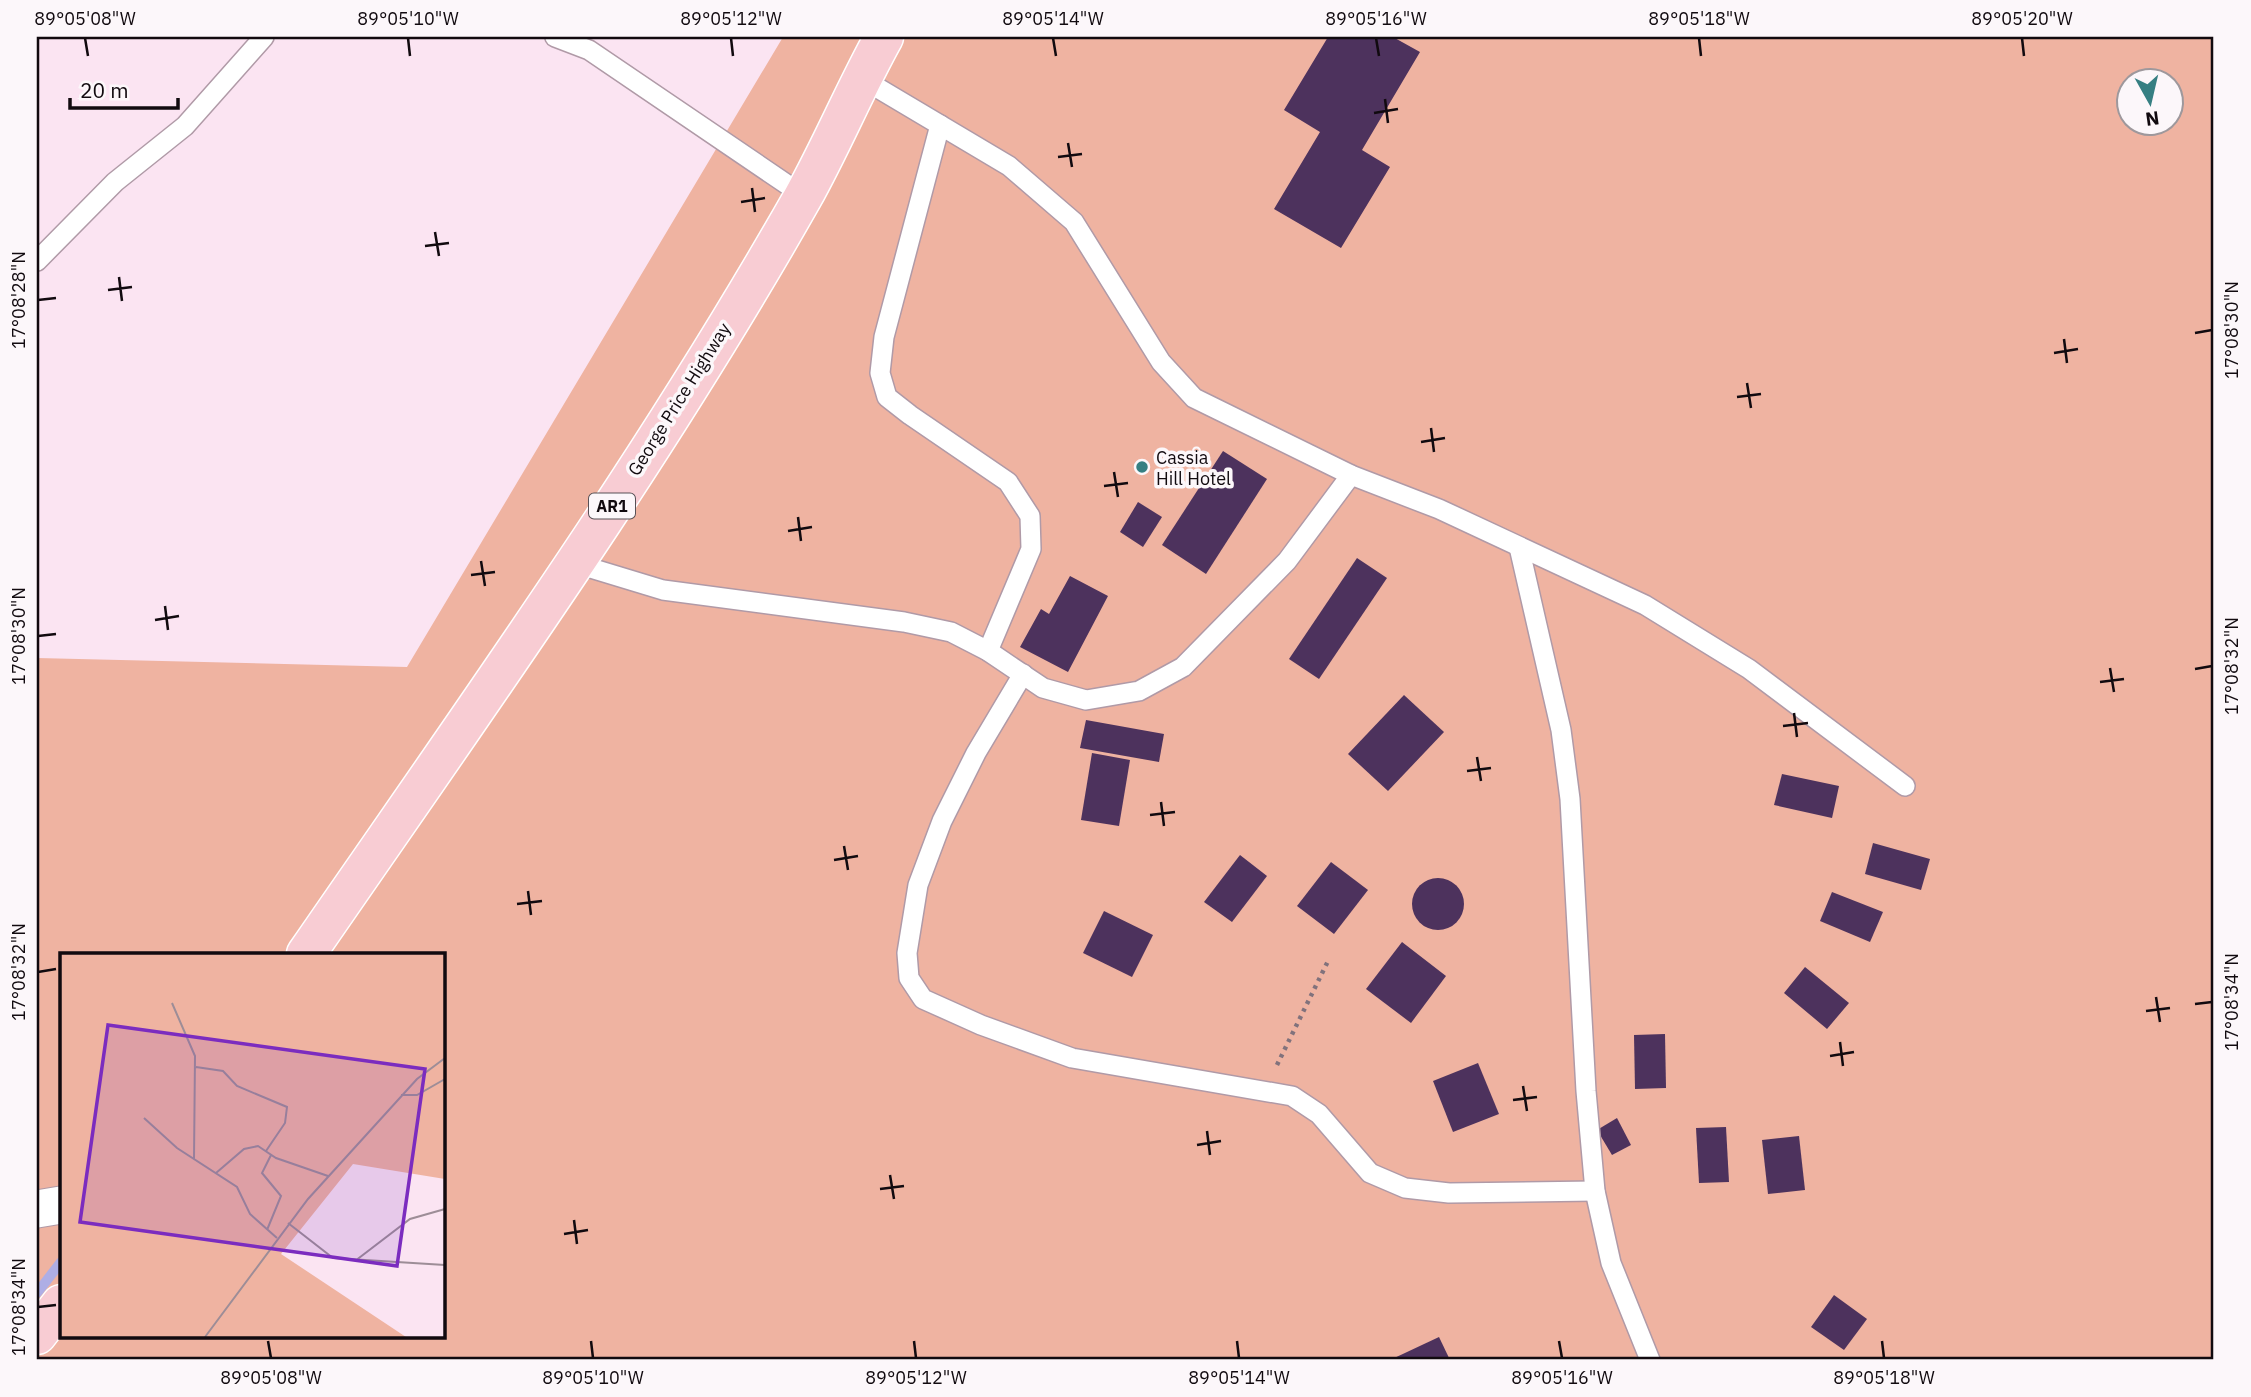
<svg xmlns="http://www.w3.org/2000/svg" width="2251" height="1397" font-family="'IBM Plex Sans',sans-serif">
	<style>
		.green { fill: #efb3a1; fill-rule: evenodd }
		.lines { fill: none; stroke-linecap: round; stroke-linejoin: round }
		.stream { stroke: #aeaee5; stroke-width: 10 }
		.building { fill: #4d325d }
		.service-casing { stroke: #b09aa7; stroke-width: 22 }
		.minor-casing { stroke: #b09aa7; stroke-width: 39 }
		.trunk-casing { stroke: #fff; stroke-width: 41 }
		.path { stroke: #81727c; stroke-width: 4.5; stroke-dasharray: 3.5 5; stroke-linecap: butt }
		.service { stroke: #fff; stroke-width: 19 }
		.minor { stroke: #fff; stroke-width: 37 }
		.trunk { stroke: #f8ccd3; stroke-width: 38 }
		.ticks { fill: none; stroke: #110a0f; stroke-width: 2.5 }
		.poi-dot { fill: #367f82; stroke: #fcf7fa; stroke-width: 2.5 }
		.labels { text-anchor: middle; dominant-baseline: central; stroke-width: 7; stroke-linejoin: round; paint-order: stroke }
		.shield { fill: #fcf7fa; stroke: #585156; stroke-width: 2 }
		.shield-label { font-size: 16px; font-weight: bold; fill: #110a0f }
		.street-label { font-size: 18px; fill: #110a0f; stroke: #fcf7fa }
		.poi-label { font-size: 18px; fill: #110a0f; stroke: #fcf7fa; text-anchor: start }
		.inset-road { fill: none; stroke: #9d8d97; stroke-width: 2 }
		.view { fill: #7b2cbf; fill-opacity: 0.15; stroke: #7b2cbf; stroke-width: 3.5 }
		.inset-edge { fill: none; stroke: #110a0f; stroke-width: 3.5 }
		.neatline { fill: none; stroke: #110a0f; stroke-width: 2.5 }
		.ticks-label { font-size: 18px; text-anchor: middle; fill: #110a0f }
	</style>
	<rect width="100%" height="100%" fill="#fbe4f2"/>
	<!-- green -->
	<path class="green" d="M 783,37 L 2214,37 L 2214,1360 L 37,1360 L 37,658 L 407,667 ZM 2128,80 L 2170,80 L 2170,122 L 2128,122 ZM 61,954 L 443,954 L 443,1336 L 61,1336 Z"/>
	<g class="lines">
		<!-- stream -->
		<path class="stream" d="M 37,1293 L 61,1262"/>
	</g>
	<!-- building -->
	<g class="building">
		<path d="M 1328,37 L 1393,37 L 1420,52 L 1362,150 L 1390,167 L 1341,248 L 1274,209 L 1320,132 L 1284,110 Z"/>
		<path d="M 1223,451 L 1267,479 L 1206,574 L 1162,545 Z"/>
		<path d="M 1138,502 L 1162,517 L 1143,547 L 1120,532 Z"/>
		<path d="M 1357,558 L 1387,578 L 1319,679 L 1289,659 Z"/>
		<path d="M 1070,576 L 1108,596 L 1068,672 L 1020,647 L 1041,609 L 1049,614 Z"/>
		<path d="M 1404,695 L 1444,732 L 1388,791 L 1348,754 Z"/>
		<path d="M 1086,720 L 1164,734 L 1159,762 L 1080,748 Z"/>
		<path d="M 1092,753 L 1130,760 L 1119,826 L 1081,820 Z"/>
		<path d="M 1782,774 L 1839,786 L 1832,818 L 1774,805 Z"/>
		<path d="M 1873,843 L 1930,859 L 1921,890 L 1865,874 Z"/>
		<path d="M 1240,855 L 1267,876 L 1232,922 L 1204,902 Z"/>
		<path d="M 1331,862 L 1368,890 L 1334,934 L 1297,906 Z"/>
		<circle cx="1438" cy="904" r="26"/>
		<path d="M 1832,892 L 1883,912 L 1870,942 L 1820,921 Z"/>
		<path d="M 1104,911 L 1153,935 L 1132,977 L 1083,953 Z"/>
		<path d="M 1402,942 L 1446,976 L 1411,1023 L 1366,989 Z"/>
		<path d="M 1805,967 L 1849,1003 L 1827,1029 L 1784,993 Z"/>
		<path d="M 1665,1034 L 1666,1088 L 1635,1089 L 1634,1035 Z"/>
		<path d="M 1478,1063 L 1499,1114 L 1453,1132 L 1433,1081 Z"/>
		<path d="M 1617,1118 L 1631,1145 L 1612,1155 L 1597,1130 Z"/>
		<path d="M 1726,1127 L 1729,1182 L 1699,1183 L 1696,1128 Z"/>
		<path d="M 1799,1136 L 1805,1190 L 1768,1194 L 1762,1140 Z"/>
		<path d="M 1834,1295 L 1867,1319 L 1844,1350 L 1811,1327 Z"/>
		<path d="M 1439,1337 L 1450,1360 L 1390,1360 Z"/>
	</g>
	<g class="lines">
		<!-- service casing -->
		<g class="service-casing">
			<g id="service">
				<path d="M 555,37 L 589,50 L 804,196"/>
				<path d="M 861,78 L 1009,166 L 1074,222 L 1161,362 L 1194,398 L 1351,475 L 1439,509 L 1645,605 L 1749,669 L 1905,786"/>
				<path d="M 940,125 L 884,337 L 880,373 L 887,397 L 910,415 L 1008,482 L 1030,516 L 1031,549 L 988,651"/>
				<path d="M 37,261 L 115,182 L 185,126 L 264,37"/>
				<path d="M 1519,547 L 1561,730 L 1570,799 L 1586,1091 L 1595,1191 L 1611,1263 L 1650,1360"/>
				<path d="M 574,563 L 663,590 L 904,622 L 951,632 L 988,651 L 1043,688 L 1086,700 L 1139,691 L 1183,667 L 1287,561 L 1351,475"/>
				<path d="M 1023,674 L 976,753 L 942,821 L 918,885 L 907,953 L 909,978 L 923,999 L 981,1025 L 1072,1058 L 1292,1096 L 1319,1114 L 1370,1173 L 1405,1188 L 1449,1193 L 1595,1191"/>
			</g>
		</g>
		<!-- minor casing -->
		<g class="minor-casing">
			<path id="minor" d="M 37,1209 L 61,1205"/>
		</g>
		<!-- trunk casing -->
		<g class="trunk-casing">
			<g id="trunk">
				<path d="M 306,954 C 477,706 654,460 803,197 C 832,145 855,89 884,37"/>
				<path d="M 37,1335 L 61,1304"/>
			</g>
		</g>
		<!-- path -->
		<path class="path" d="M 1277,1065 L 1329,959"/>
		<!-- service -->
		<use href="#service" class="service"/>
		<!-- minor -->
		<use href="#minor" class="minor"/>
		<!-- trunk -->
		<use href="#trunk" class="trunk"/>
	</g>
	<!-- ticks -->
	<path class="ticks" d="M 85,38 L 88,56M 408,38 L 410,56M 731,38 L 733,56M 1053,38 L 1056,56M 1376,38 L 1379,56M 1699,38 L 1701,56M 2022,38 L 2024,56M 1385,99 L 1388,123M 1374,113 L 1398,109M 1068,143 L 1072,167M 1058,157 L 1082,154M 752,188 L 755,212M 741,202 L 765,198M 435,232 L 439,256M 425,246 L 449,243M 119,277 L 122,301M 108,290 L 132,287M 38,300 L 56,298M 2195,333 L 2212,330M 2064,339 L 2067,363M 2054,353 L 2078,349M 1747,383 L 1751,408M 1737,397 L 1761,394M 1431,428 L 1434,452M 1421,442 L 1445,438M 1114,472 L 1118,497M 1104,486 L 1128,483M 798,517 L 801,541M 788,531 L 812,527M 481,561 L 485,586M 471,575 L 495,572M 165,606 L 168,630M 155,620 L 179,616M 38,636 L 56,634M 2110,668 L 2114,692M 2195,669 L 2212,666M 2100,682 L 2124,679M 1794,713 L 1797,737M 1783,726 L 1808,723M 1477,757 L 1481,781M 1467,771 L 1491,768M 1161,802 L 1164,826M 1150,815 L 1175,812M 844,846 L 848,870M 834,860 L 858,856M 528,891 L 531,915M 517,904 L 542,901M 38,972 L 56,969M 2156,997 L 2160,1022M 2195,1004 L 2212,1002M 2146,1011 L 2170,1008M 1840,1042 L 1843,1066M 1830,1056 L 1854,1052M 1523,1086 L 1527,1111M 1513,1100 L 1537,1097M 1207,1131 L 1210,1155M 1197,1145 L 1221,1141M 890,1175 L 894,1199M 880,1189 L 904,1186M 574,1220 L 577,1244M 564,1234 L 588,1230M 38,1307 L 56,1305M 268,1341 L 271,1358M 591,1341 L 593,1358M 914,1341 L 916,1358M 1237,1341 L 1239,1358M 1559,1341 L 1562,1358M 1882,1341 L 1884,1358"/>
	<!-- markers -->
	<circle class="poi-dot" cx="1142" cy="467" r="7"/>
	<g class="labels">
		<!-- shield labels -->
		<rect class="shield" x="589" y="493.5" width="46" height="25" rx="5"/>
		<g class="shield-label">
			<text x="612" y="506">AR1</text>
		</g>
		<!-- street labels -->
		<g class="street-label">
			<text transform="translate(679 399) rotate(-58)">George Price Highway</text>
		</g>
		<!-- poi labels -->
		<g class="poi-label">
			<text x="1156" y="457">Cassia<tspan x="1156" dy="21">Hill Hotel</tspan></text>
		</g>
	</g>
	<!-- overview -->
	<g transform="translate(60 953)">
		<rect width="385" height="385" fill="#fbe4f2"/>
		<path d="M 0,1 L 385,1 L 385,226 L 293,211 L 221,301 L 346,384 L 0,384 Z" fill="#efb3a1"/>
		<path class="inset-road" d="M 112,50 L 135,103 L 134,206M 136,114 L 163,118 L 177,133 L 227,154 L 225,170 L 206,198M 341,142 L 357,142 L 385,126M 84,165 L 117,195 L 177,234 L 190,261 L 217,285M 156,220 L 184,196 L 198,193 L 216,205 L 268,223M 228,270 L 273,305 L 385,312M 207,277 L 221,243 L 202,220 L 211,202M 295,308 L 350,266 L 385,256M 145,384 L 248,246 L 357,126 L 385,105"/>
		<path class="view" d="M 48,72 L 365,116 L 337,313 L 20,269 Z"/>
		<rect width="385" height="385" class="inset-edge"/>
	</g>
	<!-- border -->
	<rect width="2251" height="1397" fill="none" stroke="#fcf7fa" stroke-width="77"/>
	<!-- north arrow -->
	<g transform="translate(2150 102) rotate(172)"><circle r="33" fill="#fcf7fa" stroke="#9e989c" stroke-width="2"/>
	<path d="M0-5L12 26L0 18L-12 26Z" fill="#367f82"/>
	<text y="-10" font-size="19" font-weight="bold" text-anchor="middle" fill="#110a0f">N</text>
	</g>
	<!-- scale -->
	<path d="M70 98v10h108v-10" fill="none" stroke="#110a0f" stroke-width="3.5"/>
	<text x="80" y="98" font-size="21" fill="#110a0f" stroke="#fcf7fa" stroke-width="5" paint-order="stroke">20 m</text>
	<rect x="38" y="38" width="2174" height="1320" class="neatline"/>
	<g class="ticks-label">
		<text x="85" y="25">89°05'08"W</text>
		<text x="408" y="25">89°05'10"W</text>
		<text x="731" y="25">89°05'12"W</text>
		<text x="1053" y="25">89°05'14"W</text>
		<text x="1376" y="25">89°05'16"W</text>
		<text x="1699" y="25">89°05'18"W</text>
		<text x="2022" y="25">89°05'20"W</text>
		<text transform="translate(19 300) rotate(-90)" y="6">17°08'28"N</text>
		<text transform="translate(2232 330) rotate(-90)" y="6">17°08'30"N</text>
		<text transform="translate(19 636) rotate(-90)" y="6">17°08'30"N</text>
		<text transform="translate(2232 666) rotate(-90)" y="6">17°08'32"N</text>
		<text transform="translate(19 972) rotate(-90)" y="6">17°08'32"N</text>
		<text transform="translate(2232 1002) rotate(-90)" y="6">17°08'34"N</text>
		<text transform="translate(19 1307) rotate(-90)" y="6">17°08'34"N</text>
		<text x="271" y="1384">89°05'08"W</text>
		<text x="593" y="1384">89°05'10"W</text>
		<text x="916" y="1384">89°05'12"W</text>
		<text x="1239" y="1384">89°05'14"W</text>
		<text x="1562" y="1384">89°05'16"W</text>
		<text x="1884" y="1384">89°05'18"W</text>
	</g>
</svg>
